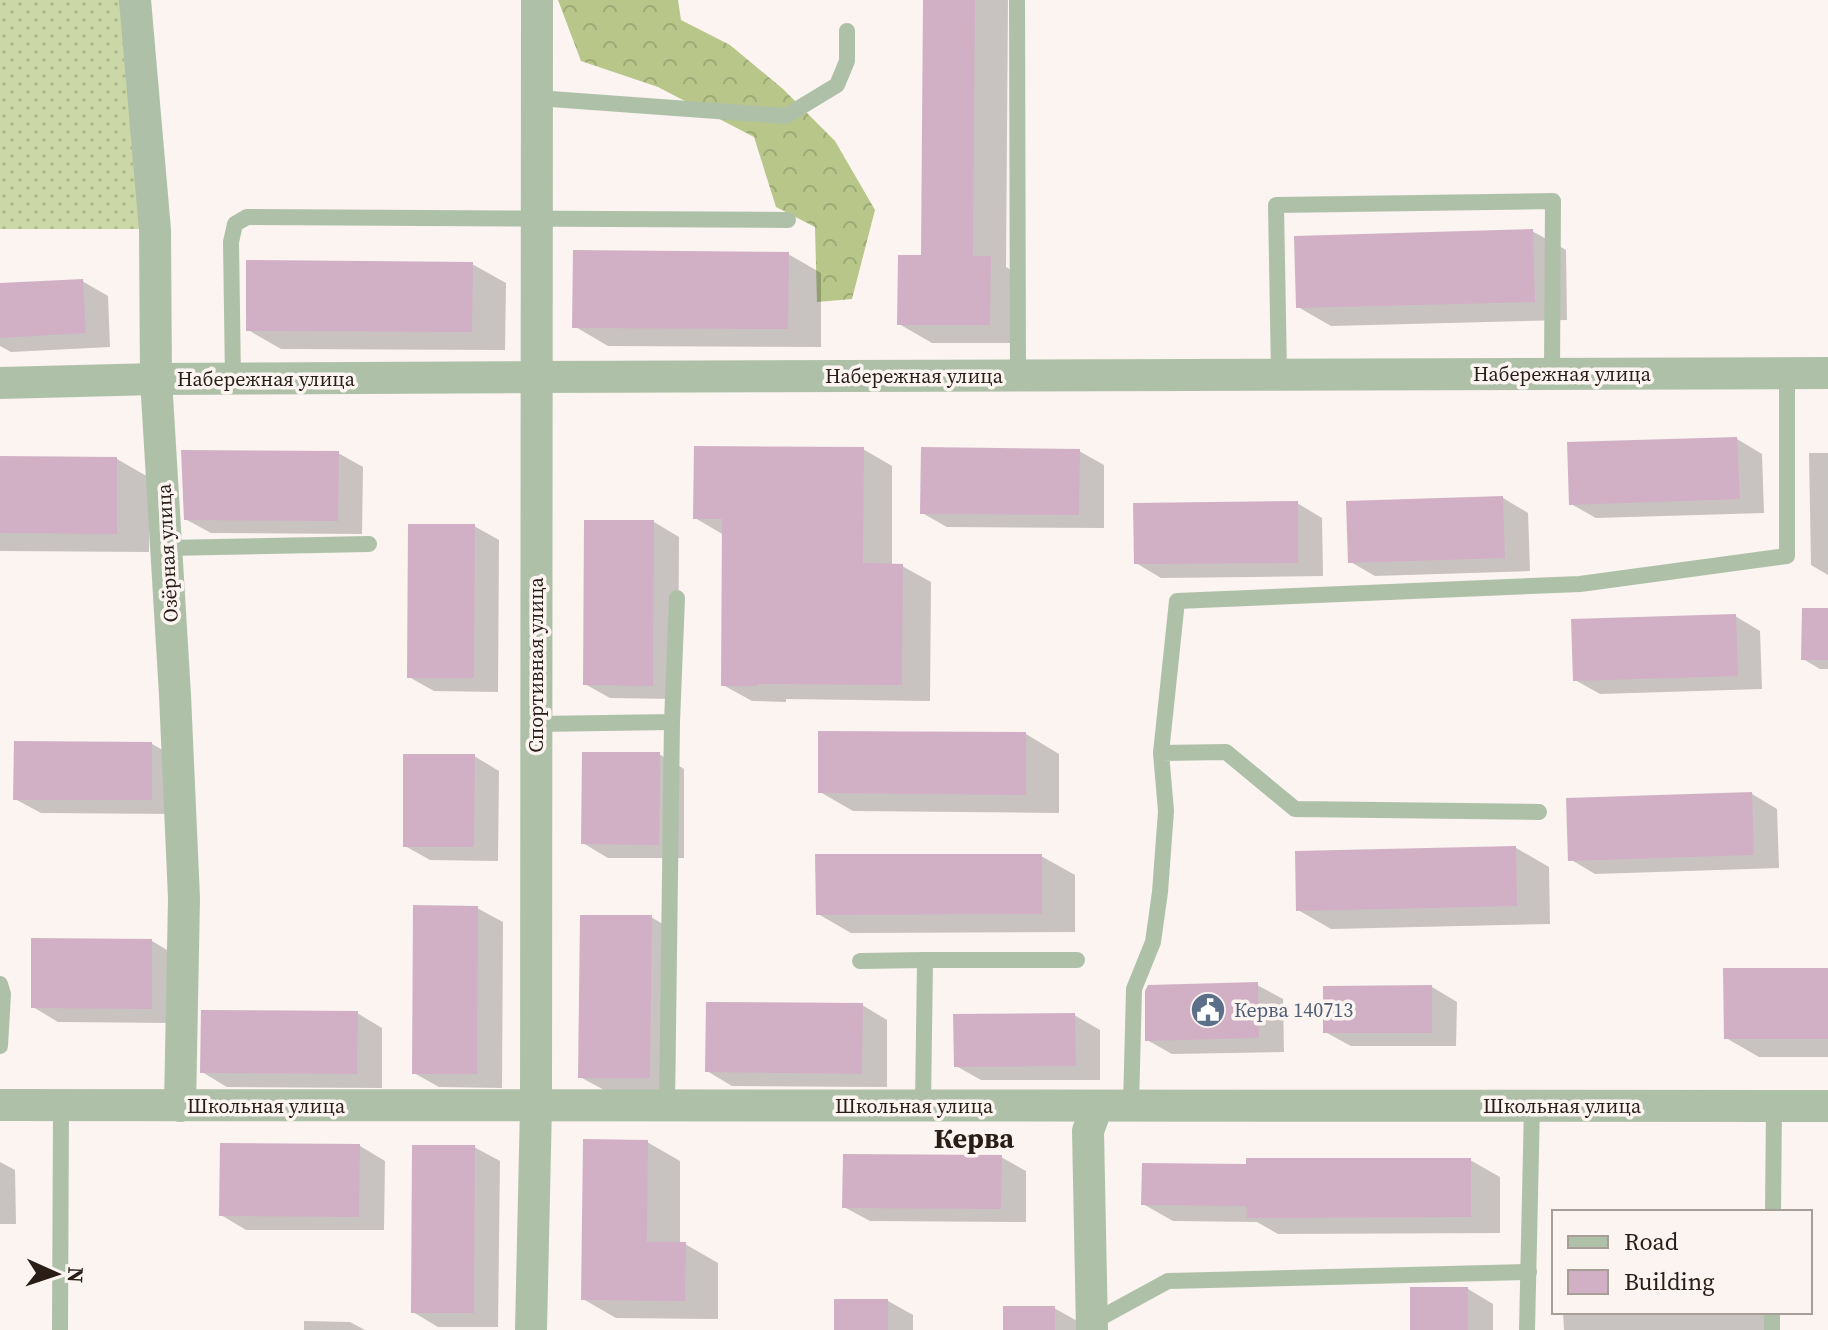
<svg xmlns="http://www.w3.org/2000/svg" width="1828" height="1330" font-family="'Source Serif 4',serif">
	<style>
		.forest { fill: url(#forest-crowns) }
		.garden { fill: url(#garden-dots) }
		.shadow { fill: #0003 }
		.building { fill: #d1b0c5 }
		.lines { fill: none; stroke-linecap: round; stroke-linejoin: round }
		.lane { stroke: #afc0a9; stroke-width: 16 }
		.street { stroke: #afc0a9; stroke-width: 32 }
		.labels { text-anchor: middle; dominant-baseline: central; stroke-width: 7; stroke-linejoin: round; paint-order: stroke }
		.street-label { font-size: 20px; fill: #291d15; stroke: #fbf4f0 }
		.service-label { font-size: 20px; fill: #4e5e75; stroke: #fbf4f0; text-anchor: start }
		.district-label { font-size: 28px; font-weight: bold; fill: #291d15; stroke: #fbf4f0 }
	</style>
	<defs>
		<pattern id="forest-crowns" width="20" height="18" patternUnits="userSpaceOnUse" patternTransform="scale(2)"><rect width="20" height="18" fill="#b8c68a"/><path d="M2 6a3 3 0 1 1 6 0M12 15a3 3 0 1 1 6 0" fill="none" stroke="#9eaa76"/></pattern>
		<pattern id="garden-dots" width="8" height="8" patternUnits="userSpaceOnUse" patternTransform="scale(2)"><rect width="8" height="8" fill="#cbd7a6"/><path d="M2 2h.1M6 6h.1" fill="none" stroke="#aeb88e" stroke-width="1.8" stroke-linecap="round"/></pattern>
	</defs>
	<rect width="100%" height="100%" fill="#fbf4f0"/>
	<!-- forest -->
	<path class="forest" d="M 558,0 L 678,0 L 681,20 L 730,45 L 783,89 L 835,141 L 875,210 L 852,299 L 817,302 L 815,227 L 776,207 L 754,137 L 658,87 L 581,61 Z"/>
	<!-- garden -->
	<path class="garden" d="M 0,0 L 123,0 L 141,229 L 0,229 Z"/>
	<!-- shadow -->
	<g class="shadow">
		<path d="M 925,0 L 1008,0 L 1006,267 L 1023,277 L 1023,343 L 932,343 L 899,324 L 923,257 Z"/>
		<path d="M 1532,231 L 1566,250 L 1567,320 L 1331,326 L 1298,307 Z"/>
		<path d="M 788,254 L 821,273 L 821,347 L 608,346 L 574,326 Z"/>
		<path d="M 472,264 L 506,283 L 505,350 L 281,349 L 248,330 Z"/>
		<path d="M 82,281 L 108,296 L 110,347 L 11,352 L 0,346 L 0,285 Z"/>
		<path d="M 1737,439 L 1762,454 L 1764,513 L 1596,518 L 1571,504 Z"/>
		<path d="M 863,449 L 892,466 L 892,565 L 902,566 L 931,582 L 930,701 L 786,699 L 786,702 L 752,701 L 723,685 L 724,535 L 695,518 Z"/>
		<path d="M 1079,451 L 1104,465 L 1104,528 L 947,527 L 922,513 Z"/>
		<path d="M 338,453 L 363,467 L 362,534 L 211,533 L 185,519 Z"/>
		<path d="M 1809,453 L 1828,453 L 1828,575 L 1811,565 Z"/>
		<path d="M 0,458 L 117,459 L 150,478 L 149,552 L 0,551 Z"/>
		<path d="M 1503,498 L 1528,513 L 1530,571 L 1375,576 L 1349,561 Z"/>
		<path d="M 1297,503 L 1322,518 L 1323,576 L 1161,578 L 1136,563 Z"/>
		<path d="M 654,522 L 679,537 L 678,699 L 610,698 L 585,684 Z"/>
		<path d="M 474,526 L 499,540 L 498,692 L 434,691 L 409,677 Z"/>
		<path d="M 1828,610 L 1828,669 L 1820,669 L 1803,659 Z"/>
		<path d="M 1735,616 L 1760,631 L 1762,689 L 1600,694 L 1575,680 Z"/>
		<path d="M 1026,734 L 1059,754 L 1059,813 L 853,811 L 820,792 Z"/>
		<path d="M 152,744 L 177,758 L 177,814 L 41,813 L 15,799 Z"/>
		<path d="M 659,754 L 684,769 L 684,858 L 608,858 L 583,843 Z"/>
		<path d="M 474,756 L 499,771 L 498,861 L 430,860 L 405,846 Z"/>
		<path d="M 1752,794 L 1777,809 L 1779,868 L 1595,874 L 1570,859 Z"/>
		<path d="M 1516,848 L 1549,867 L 1550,924 L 1331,929 L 1298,910 Z"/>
		<path d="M 1041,856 L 1075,875 L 1075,932 L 851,933 L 818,914 Z"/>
		<path d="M 477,908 L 503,922 L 502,1088 L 439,1087 L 414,1073 Z"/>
		<path d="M 651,917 L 676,932 L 675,1092 L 606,1091 L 580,1077 Z"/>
		<path d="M 152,941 L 177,956 L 177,1023 L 58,1022 L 33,1007 Z"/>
		<path d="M 1828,970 L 1828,1057 L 1759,1057 L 1726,1038 Z"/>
		<path d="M 1257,985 L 1283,999 L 1284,1052 L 1172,1054 L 1147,1040 Z"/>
		<path d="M 1432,987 L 1457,1002 L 1456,1046 L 1351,1046 L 1325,1032 Z"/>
		<path d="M 862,1005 L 887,1020 L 887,1087 L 732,1086 L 707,1071 Z"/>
		<path d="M 357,1013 L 382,1028 L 382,1088 L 227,1087 L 202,1072 Z"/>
		<path d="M 1074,1015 L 1100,1030 L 1100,1080 L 981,1080 L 956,1066 Z"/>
		<path d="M 647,1142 L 680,1161 L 680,1244 L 685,1244 L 718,1263 L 718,1319 L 616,1318 L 583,1299 Z"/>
		<path d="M 360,1146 L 385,1161 L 384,1230 L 246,1230 L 221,1215 Z"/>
		<path d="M 474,1147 L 500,1161 L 498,1327 L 438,1327 L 413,1312 Z"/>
		<path d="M 1001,1157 L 1026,1171 L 1026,1222 L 870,1221 L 844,1207 Z"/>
		<path d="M 1470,1160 L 1500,1177 L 1500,1233 L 1278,1234 L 1257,1222 L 1173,1221 L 1143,1204 L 1248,1166 Z"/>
		<path d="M 0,1162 L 15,1170 L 16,1224 L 0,1224 Z"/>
		<path d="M 1468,1289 L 1493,1304 L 1493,1330 L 1412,1330 Z"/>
		<path d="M 888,1301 L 913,1315 L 913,1330 L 836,1330 Z"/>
		<path d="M 1054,1308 L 1079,1322 L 1079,1330 L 1005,1330 Z"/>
		<path d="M 1563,1312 L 1767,1312 L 1767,1330 L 1564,1330 Z"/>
		<path d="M 304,1321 L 350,1322 L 365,1330 L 304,1330 Z"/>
	</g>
	<!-- building -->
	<g class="building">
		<path d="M 923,0 L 975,0 L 973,256 L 991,256 L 990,325 L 897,325 L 898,255 L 921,255 Z"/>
		<path d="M 1533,229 L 1535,302 L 1296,308 L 1294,236 Z"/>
		<path d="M 573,250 L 789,252 L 788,329 L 572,328 Z"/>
		<path d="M 246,260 L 473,262 L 472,332 L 246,331 Z"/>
		<path d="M 83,279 L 86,333 L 0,338 L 0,283 Z"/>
		<path d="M 1737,437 L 1740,499 L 1569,505 L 1567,442 Z"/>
		<path d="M 694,446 L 864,447 L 863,563 L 903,564 L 902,685 L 758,684 L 757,686 L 721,686 L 722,519 L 693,519 Z"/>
		<path d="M 921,447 L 1080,449 L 1079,515 L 920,514 Z"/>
		<path d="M 181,450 L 339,451 L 338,521 L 184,520 Z"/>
		<path d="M 0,456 L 117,457 L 117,534 L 0,533 Z"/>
		<path d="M 1503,496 L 1505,558 L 1348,563 L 1346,501 Z"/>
		<path d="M 1298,501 L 1298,563 L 1134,564 L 1133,503 Z"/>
		<path d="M 584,520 L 654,520 L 653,686 L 583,685 Z"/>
		<path d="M 408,524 L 475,524 L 474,678 L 407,678 Z"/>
		<path d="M 1802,608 L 1828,608 L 1828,660 L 1801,660 Z"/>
		<path d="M 1736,614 L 1738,676 L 1573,681 L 1571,619 Z"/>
		<path d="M 818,731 L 1026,732 L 1026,795 L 818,793 Z"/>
		<path d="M 14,741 L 152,742 L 152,800 L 13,800 Z"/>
		<path d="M 582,752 L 660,752 L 659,845 L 581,844 Z"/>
		<path d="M 403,754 L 475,754 L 474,847 L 403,847 Z"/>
		<path d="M 1752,792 L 1754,855 L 1568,861 L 1566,798 Z"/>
		<path d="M 1516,846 L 1517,906 L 1296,911 L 1295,851 Z"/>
		<path d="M 815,854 L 1042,854 L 1042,914 L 816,915 Z"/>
		<path d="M 413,905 L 478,906 L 477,1074 L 412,1074 Z"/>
		<path d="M 580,915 L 652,915 L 650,1078 L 578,1078 Z"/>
		<path d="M 31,938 L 152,939 L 152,1009 L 31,1008 Z"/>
		<path d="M 1723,968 L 1828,968 L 1828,1039 L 1724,1039 Z"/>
		<path d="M 1258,982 L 1259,1038 L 1145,1041 L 1145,991 L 1148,985 Z"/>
		<path d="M 1432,985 L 1432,1033 L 1323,1033 L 1323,986 Z"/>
		<path d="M 706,1002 L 863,1003 L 862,1074 L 705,1072 Z"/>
		<path d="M 201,1010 L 358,1011 L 357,1074 L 200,1073 Z"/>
		<path d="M 1075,1013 L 1076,1066 L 954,1067 L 953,1014 Z"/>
		<path d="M 583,1139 L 648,1140 L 647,1242 L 686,1242 L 685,1301 L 581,1300 Z"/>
		<path d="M 220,1143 L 360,1144 L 359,1217 L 219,1216 Z"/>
		<path d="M 412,1145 L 475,1145 L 474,1313 L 411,1313 Z"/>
		<path d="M 843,1154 L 1002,1155 L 1001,1209 L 842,1208 Z"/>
		<path d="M 1246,1158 L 1471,1158 L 1471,1217 L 1247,1218 L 1246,1206 L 1141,1205 L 1142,1163 L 1246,1164 Z"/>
		<rect x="1410" y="1287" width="58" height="43"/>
		<rect x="834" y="1299" width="54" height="31"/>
		<rect x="1003" y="1306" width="52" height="24"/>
	</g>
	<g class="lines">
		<!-- lane -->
		<g class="lane">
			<path d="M 1017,0 L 1018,375"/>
			<path d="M 537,98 L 786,116 L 837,85 L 847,61 L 847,31"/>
			<path d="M 1279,374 L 1276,205 L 1553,201 L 1552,374"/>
			<path d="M 233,379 L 231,242 L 235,224 L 247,217 L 788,220"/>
			<path d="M 166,548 L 369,544"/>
			<path d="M 536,724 L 672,722 L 677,598"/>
			<path d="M 1161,753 L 1177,601 L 1580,584 L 1787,556 L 1787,373"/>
			<path d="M 860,961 L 925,960"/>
			<path d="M 0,984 L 3,994 L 0,1046"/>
			<path d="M 667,1106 L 672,722"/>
			<path d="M 923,1106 L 925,960 L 1077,960"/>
			<path d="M 1131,1106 L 1134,989 L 1153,942 L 1160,892 L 1166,811 L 1161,753 L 1226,752 L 1295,809 L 1539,812"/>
			<path d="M 1773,1212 L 1774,1106"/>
			<path d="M 1091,1323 L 1168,1281 L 1529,1272"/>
			<path d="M 60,1330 L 61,1105"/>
			<path d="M 1527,1330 L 1532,1106"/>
			<path d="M 1772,1330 L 1772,1312"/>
		</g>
		<!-- street -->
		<g class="street">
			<path d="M 135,0 L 155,230 L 156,379 L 175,695 L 184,898 L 180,1106"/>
			<path d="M 0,383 L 156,379 L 536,377 L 1828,373"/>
			<path d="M 0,1105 L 1828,1106"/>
			<path d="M 531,1330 L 536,1106 L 537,0"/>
			<path d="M 1092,1330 L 1088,1131 L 1097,1106"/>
		</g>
	</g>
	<!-- icons -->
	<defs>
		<g id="civic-disc" transform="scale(1.8)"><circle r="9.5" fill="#5c6f8a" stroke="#fbf4f0"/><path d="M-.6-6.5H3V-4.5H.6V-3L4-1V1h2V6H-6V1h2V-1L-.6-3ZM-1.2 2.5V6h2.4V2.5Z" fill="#fff"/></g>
	</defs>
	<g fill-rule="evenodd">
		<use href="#civic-disc" x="1208" y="1010"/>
	</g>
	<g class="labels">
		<!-- street labels -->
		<g class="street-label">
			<text x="1562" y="374">Набережная улица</text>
			<text x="914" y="376">Набережная улица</text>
			<text x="266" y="379">Набережная улица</text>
			<text transform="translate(167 553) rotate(-93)">Озёрная улица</text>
			<text transform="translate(536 665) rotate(-90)">Спортивная улица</text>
			<text x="266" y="1106">Школьная улица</text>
			<text x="914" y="1106">Школьная улица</text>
			<text x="1562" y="1106">Школьная улица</text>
		</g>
		<!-- service labels -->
		<g class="service-label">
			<text x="1234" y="1010">Керва 140713</text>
		</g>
		<!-- district labels -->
		<g class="district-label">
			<text x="974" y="1138">Керва</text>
		</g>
	</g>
	<!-- legend -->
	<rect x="1552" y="1210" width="260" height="104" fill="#fbf4f0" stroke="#a79e98" stroke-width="2"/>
	<rect x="1568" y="1236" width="40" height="12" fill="#afc0a9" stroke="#a79e98" stroke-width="2"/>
	<text x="1624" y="1250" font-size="24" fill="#291d15">Road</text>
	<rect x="1568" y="1270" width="40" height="24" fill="#d1b0c5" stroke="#a79e98" stroke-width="2"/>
	<text x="1624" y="1290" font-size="24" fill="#291d15">Building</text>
	<!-- north arrow -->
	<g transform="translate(56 1274) rotate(93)" stroke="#fbf4f0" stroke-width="6" paint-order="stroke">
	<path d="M0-6L14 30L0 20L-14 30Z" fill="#291d15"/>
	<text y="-12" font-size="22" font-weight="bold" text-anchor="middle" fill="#291d15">N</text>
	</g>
</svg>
